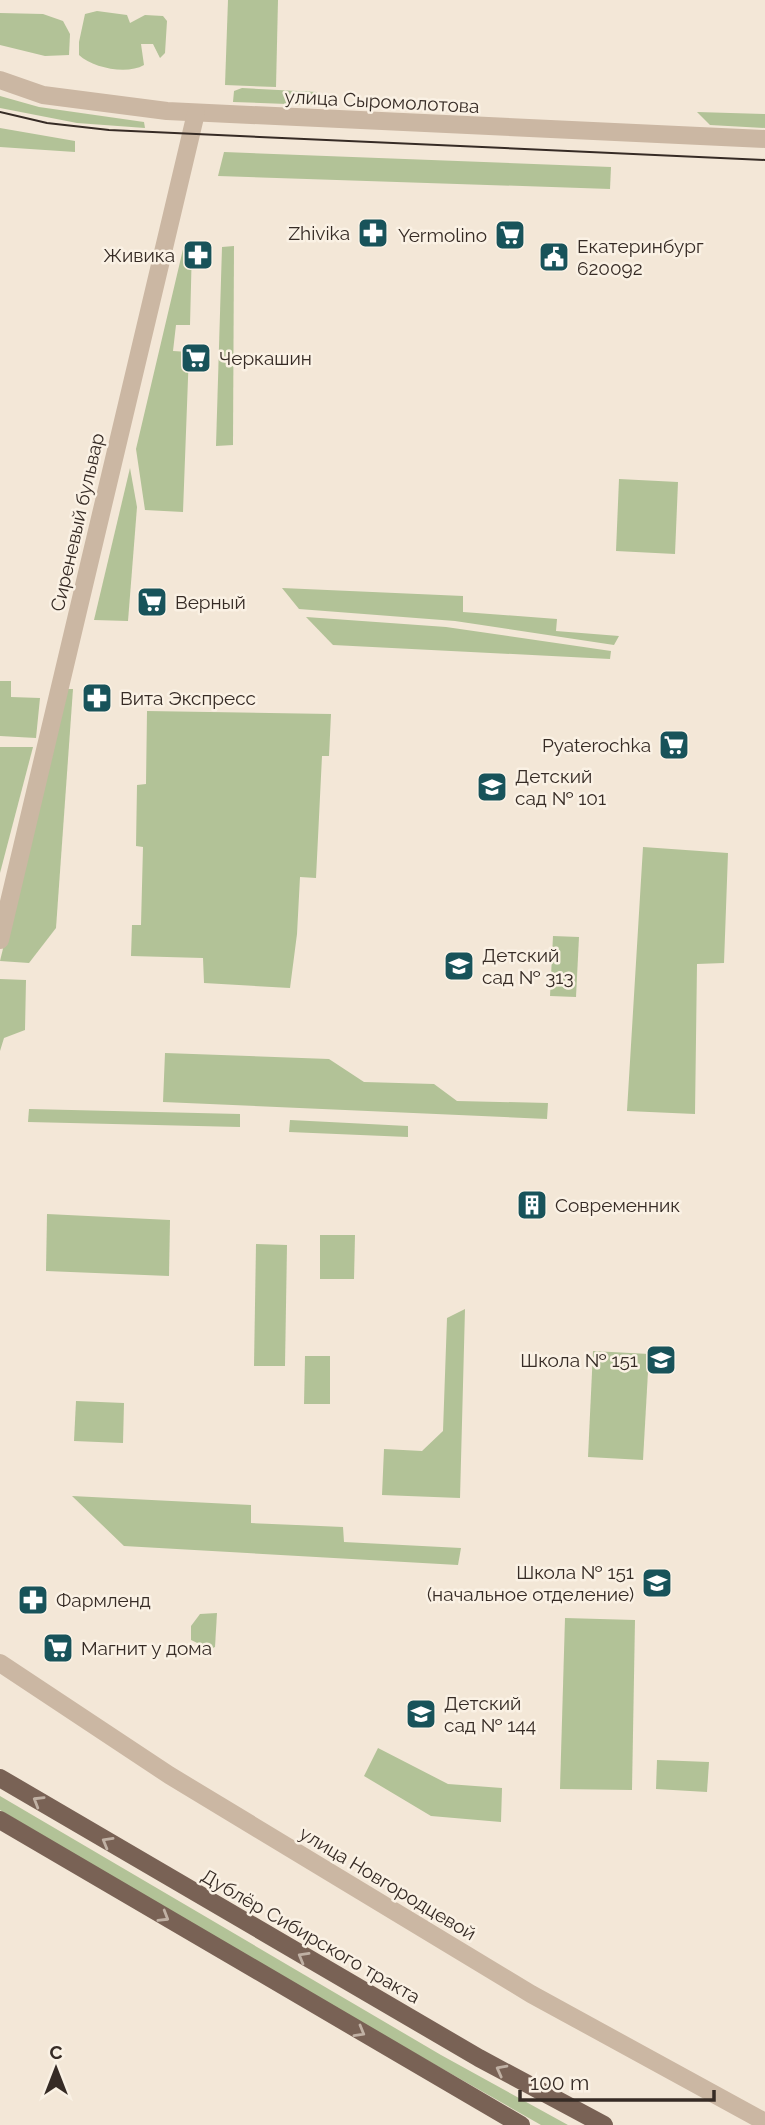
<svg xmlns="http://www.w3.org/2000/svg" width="765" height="2125" font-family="Raleway,sans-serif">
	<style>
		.green { fill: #b2c297 }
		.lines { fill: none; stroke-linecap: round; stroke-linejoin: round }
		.minor { stroke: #cbb7a3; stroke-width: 18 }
		.major { stroke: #796255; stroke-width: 18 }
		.tram { stroke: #362b25; stroke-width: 2 }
		.oneway { stroke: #c0b1a4 }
		.labels { text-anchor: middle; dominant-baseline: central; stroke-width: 5; stroke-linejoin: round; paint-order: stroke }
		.street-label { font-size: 19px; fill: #362b25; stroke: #faf1e4 }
		.poi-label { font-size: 19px; fill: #362b25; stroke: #faf1e4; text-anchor: start }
	</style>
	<rect width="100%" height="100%" fill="#f3e7d7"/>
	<!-- green -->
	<g class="green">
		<path d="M 228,0 L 278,0 L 276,87 L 225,85 Z"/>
		<path d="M 97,11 L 127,15 L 130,23 L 145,15 L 163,16 L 167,21 L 165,53 L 160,58 L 153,44 L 141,44 L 144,65 C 127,75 93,68 79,55 L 79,42 L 85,14 Z"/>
		<path d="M 0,13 L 43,14 L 63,21 L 70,34 L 69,55 L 45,56 L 0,45 Z"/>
		<path d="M 242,88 L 317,92 L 313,105 L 233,102 L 234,91 Z"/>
		<path d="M 0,96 L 39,107 L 144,122 L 145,128 L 77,123 L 0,108 Z"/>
		<path d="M 697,112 L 765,114 L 765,128 L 710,125 Z"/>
		<path d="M 0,128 L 75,141 L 75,152 L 0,147 Z"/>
		<path d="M 224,152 L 611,167 L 610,189 L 218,176 Z"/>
		<path d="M 184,245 L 192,246 L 190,325 L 176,325 L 173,351 L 189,352 L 183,512 L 145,510 L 136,449 Z"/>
		<path d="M 234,246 L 233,445 L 216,446 L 222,247 Z"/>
		<path d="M 130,468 L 137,507 L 128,621 L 94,620 Z"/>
		<path d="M 619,479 L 678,482 L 675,554 L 616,551 Z"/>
		<path d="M 282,588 L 463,596 L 463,612 L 557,619 L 556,631 L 619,636 L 614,645 L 455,621 L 299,609 Z"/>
		<path d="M 306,617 L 446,627 L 611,651 L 610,659 L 333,645 Z"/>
		<path d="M 0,681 L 11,681 L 11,697 L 40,698 L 36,738 L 0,736 Z"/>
		<path d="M 66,689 L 73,689 L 56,928 L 29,963 L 0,961 Z"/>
		<path d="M 147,711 L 331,714 L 329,756 L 322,756 L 316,878 L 300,877 L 297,934 L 290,988 L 204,983 L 203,958 L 131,956 L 132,925 L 141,925 L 143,847 L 136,846 L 137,785 L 146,784 Z"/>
		<path d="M 0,747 L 33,747 L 0,873 Z"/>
		<path d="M 643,847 L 728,853 L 724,963 L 697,964 L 695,1114 L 627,1111 Z"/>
		<path d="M 553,936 L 579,937 L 576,997 L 550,996 Z"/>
		<path d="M 0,979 L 26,980 L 25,1030 L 4,1038 L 0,1051 Z"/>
		<path d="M 165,1053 L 329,1059 L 364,1082 L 434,1084 L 457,1101 L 548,1103 L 547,1119 L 163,1102 Z"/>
		<path d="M 29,1109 L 240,1114 L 240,1127 L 28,1122 Z"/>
		<path d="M 290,1120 L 408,1126 L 408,1137 L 289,1132 Z"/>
		<path d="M 47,1214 L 170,1220 L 169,1276 L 46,1271 Z"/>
		<path d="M 320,1235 L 355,1235 L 354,1279 L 320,1279 Z"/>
		<path d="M 256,1244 L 287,1245 L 285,1366 L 254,1366 Z"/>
		<path d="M 465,1309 L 460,1498 L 382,1495 L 384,1449 L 422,1451 L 443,1431 L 447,1318 Z"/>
		<path d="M 593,1351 L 649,1354 L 643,1460 L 588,1457 Z"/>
		<path d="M 305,1356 L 330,1356 L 330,1404 L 304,1404 Z"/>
		<path d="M 76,1401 L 124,1403 L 123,1443 L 74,1441 Z"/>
		<path d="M 72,1496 L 251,1505 L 251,1523 L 343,1527 L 344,1542 L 461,1548 L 458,1565 L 124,1546 Z"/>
		<path d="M 217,1613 L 215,1647 L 210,1649 L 191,1640 L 191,1626 L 200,1614 Z"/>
		<path d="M 565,1618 L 635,1620 L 632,1790 L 560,1789 Z"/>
		<path d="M 378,1748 L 448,1784 L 502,1788 L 501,1822 L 431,1816 L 364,1776 Z"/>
		<path d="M 657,1760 L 709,1762 L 707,1792 L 656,1789 Z"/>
		<path d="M 0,1796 L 441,2055 L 568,2125 L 541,2125 L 272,1972 L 0,1810 Z"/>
	</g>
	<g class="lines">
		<!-- minor -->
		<g class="minor">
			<path d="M 0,80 L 43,95 L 167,111 L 765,139"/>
			<path d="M 0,940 L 196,113"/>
			<path d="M 0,1663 L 169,1775 L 531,1994 L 765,2122"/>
		</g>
		<!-- major -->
		<g class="major">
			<path d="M 0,1778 L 479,2058 L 604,2125"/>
			<path d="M 0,1820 L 521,2125"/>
		</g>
		<!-- tram -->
		<path class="tram" d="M 0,112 L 47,123 L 109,130 L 765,160"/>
	</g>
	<!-- one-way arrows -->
	<defs><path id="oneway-chevron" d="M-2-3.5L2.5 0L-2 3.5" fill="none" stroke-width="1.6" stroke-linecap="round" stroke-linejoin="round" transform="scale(1.75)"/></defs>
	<g class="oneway">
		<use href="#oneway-chevron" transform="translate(38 1801) rotate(-149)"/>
		<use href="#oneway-chevron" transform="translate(107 1842) rotate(-150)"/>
		<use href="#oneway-chevron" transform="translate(164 1917) rotate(31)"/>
		<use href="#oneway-chevron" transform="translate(303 1957) rotate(-150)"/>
		<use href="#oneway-chevron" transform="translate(360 2032) rotate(30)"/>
		<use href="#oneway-chevron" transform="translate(501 2070) rotate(-152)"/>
	</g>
	<!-- icons -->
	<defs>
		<g id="pharmacy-square" transform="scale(1.575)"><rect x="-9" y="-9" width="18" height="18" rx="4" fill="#18535a" stroke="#faf1e4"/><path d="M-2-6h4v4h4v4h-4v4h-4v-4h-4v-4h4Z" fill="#fff"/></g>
		<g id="supermarket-square" transform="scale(1.575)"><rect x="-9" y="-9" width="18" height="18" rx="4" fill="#18535a" stroke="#faf1e4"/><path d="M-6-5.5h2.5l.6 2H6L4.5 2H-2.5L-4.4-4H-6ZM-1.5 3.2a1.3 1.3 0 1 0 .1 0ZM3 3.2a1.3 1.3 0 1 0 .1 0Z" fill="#fff"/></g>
		<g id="civic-square" transform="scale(1.575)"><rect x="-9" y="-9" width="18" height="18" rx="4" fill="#18535a" stroke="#faf1e4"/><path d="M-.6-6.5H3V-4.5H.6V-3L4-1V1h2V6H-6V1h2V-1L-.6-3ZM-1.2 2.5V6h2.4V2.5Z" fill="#fff"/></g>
		<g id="school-square" transform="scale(1.575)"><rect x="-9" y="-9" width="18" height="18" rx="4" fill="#18535a" stroke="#faf1e4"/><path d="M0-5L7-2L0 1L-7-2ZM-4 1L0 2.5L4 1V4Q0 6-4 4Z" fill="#fff"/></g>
		<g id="building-square" transform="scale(1.575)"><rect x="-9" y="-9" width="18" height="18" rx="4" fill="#18535a" stroke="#faf1e4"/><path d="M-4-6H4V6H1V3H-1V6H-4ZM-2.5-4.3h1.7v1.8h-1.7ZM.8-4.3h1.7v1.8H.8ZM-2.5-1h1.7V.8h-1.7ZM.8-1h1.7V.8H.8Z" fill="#fff"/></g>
	</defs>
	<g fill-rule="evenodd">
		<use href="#pharmacy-square" x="373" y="233"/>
		<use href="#supermarket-square" x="510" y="235"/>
		<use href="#pharmacy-square" x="198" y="255"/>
		<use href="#civic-square" x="554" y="257"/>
		<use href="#supermarket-square" x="196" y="358"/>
		<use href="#supermarket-square" x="152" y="602"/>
		<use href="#pharmacy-square" x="97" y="698"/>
		<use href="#supermarket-square" x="674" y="745"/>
		<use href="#school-square" x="492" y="787"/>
		<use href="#school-square" x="459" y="966"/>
		<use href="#building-square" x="532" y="1205"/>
		<use href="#school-square" x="661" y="1360"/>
		<use href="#school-square" x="657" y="1583"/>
		<use href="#pharmacy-square" x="33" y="1600"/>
		<use href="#supermarket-square" x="58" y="1648"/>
		<use href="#school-square" x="421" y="1714"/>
	</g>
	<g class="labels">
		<!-- street labels -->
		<g class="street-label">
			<text transform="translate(382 101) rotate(3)">улица Сыромолотова</text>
			<text transform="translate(77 522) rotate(-77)">Сиреневый бульвар</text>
			<text transform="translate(388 1883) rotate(31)">улица Новгородцевой</text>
			<text transform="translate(311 1936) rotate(30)">Дублёр Сибирского тракта</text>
		</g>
		<!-- poi labels -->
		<g class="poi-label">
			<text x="350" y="233" text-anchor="end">Zhivika</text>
			<text x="487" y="235" text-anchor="end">Yermolino</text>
			<text x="577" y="246">Екатеринбург<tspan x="577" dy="22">620092</tspan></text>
			<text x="175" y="255" text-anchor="end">Живика</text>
			<text x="219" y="358">Черкашин</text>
			<text x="175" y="602">Верный</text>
			<text x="120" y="698">Вита Экспресс</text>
			<text x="651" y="745" text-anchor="end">Pyaterochka</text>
			<text x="515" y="776">Детский<tspan x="515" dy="22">сад № 101</tspan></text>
			<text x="482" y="955">Детский<tspan x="482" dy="22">сад № 313</tspan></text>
			<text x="555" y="1205">Современник</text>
			<text x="638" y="1360" text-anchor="end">Школа № 151</text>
			<text x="634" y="1572" text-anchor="end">Школа № 151<tspan x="634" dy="22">(начальное отделение)</tspan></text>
			<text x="56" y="1600">Фармленд</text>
			<text x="81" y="1648">Магнит у дома</text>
			<text x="444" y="1703">Детский<tspan x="444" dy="22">сад № 144</tspan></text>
		</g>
	</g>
	<!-- north arrow -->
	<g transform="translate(56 2069)" stroke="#faf1e4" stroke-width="5" paint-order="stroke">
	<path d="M0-5L12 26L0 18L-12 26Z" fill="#362b25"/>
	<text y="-10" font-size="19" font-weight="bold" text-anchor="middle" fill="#362b25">С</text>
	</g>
	<!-- scale -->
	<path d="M520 2090v10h194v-10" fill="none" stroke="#362b25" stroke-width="3.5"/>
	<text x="530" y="2090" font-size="21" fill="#362b25" stroke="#faf1e4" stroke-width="5" paint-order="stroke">100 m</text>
</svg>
